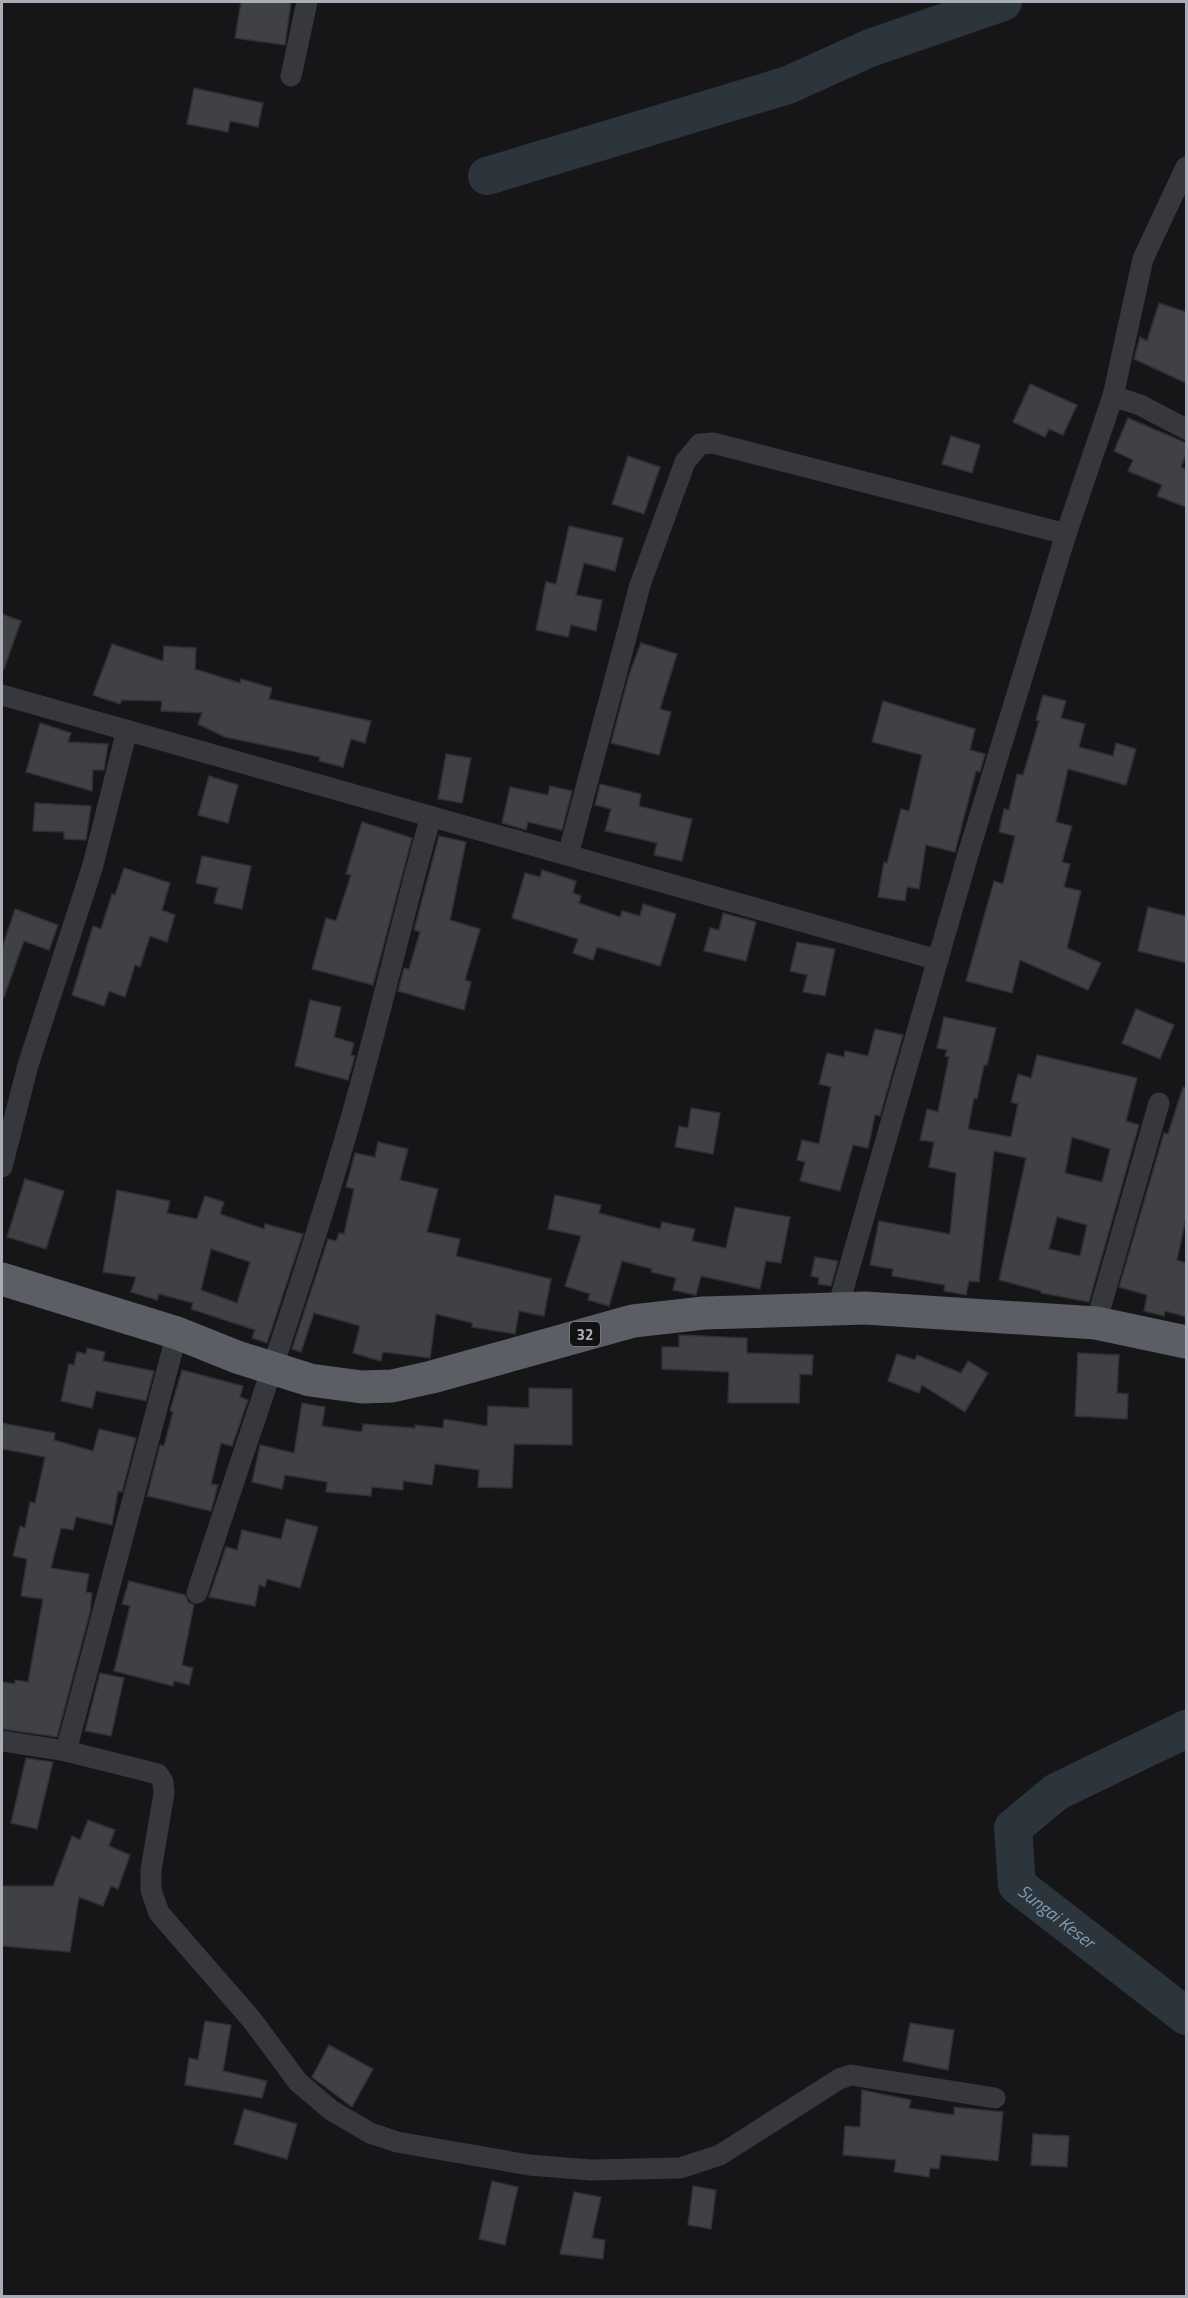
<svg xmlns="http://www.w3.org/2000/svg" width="1188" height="2298" font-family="'Titillium Web',sans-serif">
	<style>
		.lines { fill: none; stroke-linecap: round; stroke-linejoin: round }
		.river { stroke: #2c353c; stroke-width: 38 }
		.building { fill: #404145; stroke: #303034; stroke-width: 1.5; fill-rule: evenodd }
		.minor { stroke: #37383d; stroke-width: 21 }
		.trunk { stroke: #5b5e65; stroke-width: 33 }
		.labels { text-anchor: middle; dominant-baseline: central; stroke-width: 6; stroke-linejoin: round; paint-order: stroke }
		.shield { fill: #111113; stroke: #7b7e86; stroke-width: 1.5 }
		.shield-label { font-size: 15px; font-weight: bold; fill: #a8adb8 }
		.water-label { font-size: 18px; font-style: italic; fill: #7f9bb3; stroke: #111113 }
	</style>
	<rect width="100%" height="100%" fill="#161618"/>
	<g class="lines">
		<!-- river -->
		<g class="river">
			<path d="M 487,176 L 788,85 L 870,48 L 1003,2"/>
			<path id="s1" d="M 1186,1729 L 1056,1792 L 1013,1828 L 1017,1885 L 1186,2016"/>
		</g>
	</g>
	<!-- building -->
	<g class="building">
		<path d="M 241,2 L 291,2 L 285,45 L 235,38 Z"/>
		<path d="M 194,88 L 263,103 L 258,127 L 230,121 L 228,132 L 187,124 Z"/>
		<path d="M 1159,303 L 1186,312 L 1186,383 L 1134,359 L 1140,337 L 1147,341 Z"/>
		<path d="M 1030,384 L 1077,405 L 1063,435 L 1049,429 L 1045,437 L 1013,422 Z"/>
		<path d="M 1128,418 L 1186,443 L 1186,454 L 1181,467 L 1186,470 L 1186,507 L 1157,496 L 1162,485 L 1128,471 L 1133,460 L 1114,451 Z"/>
		<path d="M 951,436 L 980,445 L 972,473 L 942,464 Z"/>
		<path d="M 628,456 L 660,467 L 644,514 L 612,504 Z"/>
		<path d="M 569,526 L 623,538 L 615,571 L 584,563 L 576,595 L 602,600 L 596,631 L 571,625 L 568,637 L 536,630 L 546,582 L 556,584 Z"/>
		<path d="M 2,614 L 21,621 L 4,669 L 2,669 Z"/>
		<path d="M 641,643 L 677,654 L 660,709 L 671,712 L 659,755 L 611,743 L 629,675 Z"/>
		<path d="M 112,644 L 163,661 L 164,646 L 196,648 L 195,669 L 240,683 L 241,679 L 272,688 L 269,699 L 371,721 L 365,743 L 351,739 L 343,767 L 319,761 L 320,757 L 225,737 L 198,724 L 202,713 L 161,711 L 162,701 L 122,700 L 120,704 L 93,695 Z"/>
		<path d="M 1043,695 L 1066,701 L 1061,718 L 1085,724 L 1079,747 L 1113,756 L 1116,743 L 1136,749 L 1126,785 L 1068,769 L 1056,822 L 1072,826 L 1062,862 L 1070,864 L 1064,887 L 1081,891 L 1067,948 L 1101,963 L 1088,990 L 1020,960 L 1012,993 L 966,981 L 994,881 L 1003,884 L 1015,836 L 999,832 L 1004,809 L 1009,810 L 1017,774 L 1023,775 L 1039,721 L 1036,720 Z"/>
		<path d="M 883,701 L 975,729 L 970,750 L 985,754 L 980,772 L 976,771 L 955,852 L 926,845 L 919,889 L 907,887 L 905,901 L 878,897 L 884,862 L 887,863 L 901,809 L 909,811 L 922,755 L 872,742 Z"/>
		<path d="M 40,723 L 71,733 L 68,742 L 108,744 L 104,770 L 93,770 L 92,791 L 26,772 Z"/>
		<path d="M 446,754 L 471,758 L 462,803 L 438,799 Z"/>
		<path d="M 209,776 L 238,785 L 228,823 L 198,815 Z"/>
		<path d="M 600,784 L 641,794 L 639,806 L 692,819 L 682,861 L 654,855 L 657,843 L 605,831 L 611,809 L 595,805 Z"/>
		<path d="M 550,786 L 572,791 L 562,830 L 528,822 L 526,830 L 502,823 L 510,787 L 548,795 Z"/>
		<path d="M 35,803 L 91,806 L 86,840 L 64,839 L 64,832 L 33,831 Z"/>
		<path d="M 362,822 L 412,838 L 373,985 L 312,969 L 326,918 L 336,921 L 351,875 L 346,874 Z"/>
		<path d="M 439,836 L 466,842 L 450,920 L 480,929 L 465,980 L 471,982 L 464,1010 L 398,991 L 404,968 L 409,969 L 420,932 L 414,930 Z"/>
		<path d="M 202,856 L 251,866 L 242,909 L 214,903 L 218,888 L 196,883 Z"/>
		<path d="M 124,868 L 170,883 L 162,910 L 175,915 L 167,942 L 150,936 L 140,967 L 135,965 L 125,997 L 109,991 L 104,1006 L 72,995 L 93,926 L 101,929 L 112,894 L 115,895 Z"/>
		<path d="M 542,870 L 576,881 L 573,893 L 581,896 L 579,903 L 620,917 L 622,911 L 640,916 L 643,904 L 676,914 L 660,966 L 597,947 L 593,960 L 573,953 L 578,939 L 512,918 L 525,873 L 540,877 Z"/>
		<path d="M 1148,907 L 1186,916 L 1186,963 L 1138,951 Z"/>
		<path d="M 15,909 L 58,925 L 49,950 L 24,941 L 4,997 L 2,997 L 2,948 Z"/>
		<path d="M 723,913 L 756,922 L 746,961 L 704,951 L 710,928 L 719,930 Z"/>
		<path d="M 797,942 L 835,949 L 825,996 L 803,992 L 807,975 L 790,971 Z"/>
		<path d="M 310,1000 L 341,1007 L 334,1037 L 354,1043 L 351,1055 L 355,1056 L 348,1080 L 295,1066 Z"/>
		<path d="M 1136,1009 L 1174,1025 L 1160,1059 L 1122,1043 Z"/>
		<path d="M 944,1017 L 996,1028 L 987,1065 L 984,1065 L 977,1099 L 974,1098 L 968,1129 L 1011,1137 L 1018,1104 L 1011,1102 L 1018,1074 L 1031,1078 L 1037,1055 L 1137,1078 L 1126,1121 L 1139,1125 L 1089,1302 L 1041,1293 L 1041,1291 L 999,1280 L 1026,1158 L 994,1151 L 979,1282 L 969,1281 L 966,1295 L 944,1291 L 945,1285 L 892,1276 L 893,1269 L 870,1265 L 879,1221 L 950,1234 L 956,1173 L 929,1167 L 934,1142 L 920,1140 L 927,1109 L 938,1112 L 949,1057 L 945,1056 L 947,1050 L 937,1048 ZM 1072,1137 L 1110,1149 L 1102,1182 L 1065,1173 ZM 1057,1217 L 1087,1225 L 1080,1256 L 1049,1249 Z"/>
		<path d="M 875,1029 L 903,1035 L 880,1116 L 875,1115 L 868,1148 L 853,1145 L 840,1191 L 800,1181 L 805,1162 L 797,1160 L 802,1140 L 819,1144 L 831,1087 L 819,1084 L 827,1053 L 844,1057 L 845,1051 L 868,1056 Z"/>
		<path d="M 1183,1087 L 1186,1088 L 1186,1218 L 1177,1260 L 1186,1263 L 1186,1317 L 1165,1311 L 1164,1316 L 1144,1311 L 1147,1295 L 1119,1287 L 1164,1133 L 1168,1134 Z"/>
		<path d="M 691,1108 L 720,1113 L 713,1154 L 675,1147 L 679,1126 L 688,1128 Z"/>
		<path d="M 378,1142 L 408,1149 L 400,1180 L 438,1189 L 427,1232 L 460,1239 L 456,1256 L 551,1279 L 544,1316 L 519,1311 L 515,1334 L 472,1327 L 472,1323 L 436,1314 L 430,1358 L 383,1352 L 381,1361 L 353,1353 L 360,1326 L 314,1313 L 301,1352 L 292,1349 L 328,1239 L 336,1241 L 339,1233 L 344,1234 L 354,1189 L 346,1187 L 355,1153 L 375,1157 Z"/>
		<path d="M 25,1179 L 64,1191 L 46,1249 L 7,1237 Z"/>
		<path d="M 117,1190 L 170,1201 L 167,1213 L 197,1219 L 205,1196 L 224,1202 L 220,1214 L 264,1229 L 265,1224 L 303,1234 L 267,1343 L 252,1338 L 255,1330 L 191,1309 L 193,1303 L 159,1294 L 157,1300 L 131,1292 L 136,1277 L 103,1272 ZM 211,1249 L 250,1262 L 237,1303 L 201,1290 Z"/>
		<path d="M 555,1195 L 601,1205 L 599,1213 L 660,1229 L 662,1222 L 695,1229 L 692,1241 L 726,1248 L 735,1207 L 790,1217 L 781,1263 L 766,1261 L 760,1289 L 701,1276 L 696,1295 L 673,1290 L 676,1278 L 651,1272 L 652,1269 L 622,1261 L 609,1306 L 588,1300 L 590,1294 L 565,1286 L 581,1236 L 548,1229 Z"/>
		<path d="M 815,1257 L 838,1261 L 831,1286 L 818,1284 L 819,1278 L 811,1276 Z"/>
		<path d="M 679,1335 L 747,1338 L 747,1353 L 813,1355 L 812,1375 L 800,1374 L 799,1403 L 728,1403 L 729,1372 L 662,1369 L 662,1347 L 679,1347 Z"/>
		<path d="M 87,1348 L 105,1352 L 103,1361 L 154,1371 L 146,1401 L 96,1391 L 92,1408 L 61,1401 L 69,1364 L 74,1365 L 77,1352 L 86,1354 Z"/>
		<path d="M 1078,1353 L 1119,1355 L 1117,1393 L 1128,1394 L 1127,1419 L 1075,1416 Z"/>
		<path d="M 897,1354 L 915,1360 L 917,1355 L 961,1373 L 968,1361 L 988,1373 L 965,1412 L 922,1385 L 919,1393 L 888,1381 Z"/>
		<path d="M 182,1370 L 243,1386 L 240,1397 L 248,1400 L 232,1446 L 221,1443 L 211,1484 L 218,1485 L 211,1511 L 147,1496 L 160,1445 L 164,1446 L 173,1412 L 170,1411 Z"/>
		<path d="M 529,1388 L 572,1389 L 572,1445 L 514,1444 L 512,1488 L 478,1487 L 479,1470 L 435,1464 L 432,1485 L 403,1481 L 403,1490 L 372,1487 L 371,1496 L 326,1492 L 327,1482 L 285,1475 L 282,1489 L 252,1482 L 260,1445 L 294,1453 L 302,1403 L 325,1407 L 322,1426 L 362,1432 L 363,1424 L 415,1428 L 415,1425 L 443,1428 L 444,1419 L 487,1426 L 488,1406 L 529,1408 Z"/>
		<path d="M 2,1423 L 55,1433 L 54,1440 L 93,1451 L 99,1429 L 136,1438 L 122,1492 L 118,1491 L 112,1525 L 76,1517 L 73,1530 L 61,1528 L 51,1568 L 89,1574 L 86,1592 L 92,1593 L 90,1612 L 57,1737 L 2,1729 L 2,1682 L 15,1684 L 15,1680 L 28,1682 L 43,1599 L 21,1596 L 27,1559 L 13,1556 L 20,1526 L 25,1528 L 30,1502 L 35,1503 L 45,1457 L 2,1449 Z"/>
		<path d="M 286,1519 L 318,1527 L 300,1588 L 267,1579 L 265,1587 L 259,1585 L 255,1606 L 209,1597 L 226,1547 L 237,1550 L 242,1530 L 281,1539 Z"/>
		<path d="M 129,1581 L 185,1595 L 188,1602 L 194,1605 L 182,1665 L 193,1668 L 189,1685 L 174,1681 L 173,1686 L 114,1671 L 130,1606 L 122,1604 Z"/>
		<path d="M 100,1673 L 124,1678 L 111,1736 L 85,1731 Z"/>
		<path d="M 26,1758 L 53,1762 L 37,1829 L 11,1823 Z"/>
		<path d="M 88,1820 L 115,1830 L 109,1846 L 130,1855 L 118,1889 L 111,1886 L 103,1906 L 79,1897 L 70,1952 L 2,1946 L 2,1886 L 53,1886 L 72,1836 L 80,1840 Z"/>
		<path d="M 205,2021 L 231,2025 L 223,2071 L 267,2081 L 262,2098 L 185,2085 L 189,2058 L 198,2060 Z"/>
		<path d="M 910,2023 L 954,2030 L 948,2070 L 903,2061 Z"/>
		<path d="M 329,2045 L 373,2069 L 352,2107 L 312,2077 Z"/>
		<path d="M 862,2090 L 911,2100 L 909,2108 L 954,2115 L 954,2107 L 1003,2112 L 998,2161 L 941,2155 L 939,2169 L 930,2168 L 929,2177 L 894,2172 L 896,2160 L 843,2155 L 845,2126 L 860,2127 Z"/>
		<path d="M 244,2109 L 297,2124 L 287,2159 L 234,2144 Z"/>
		<path d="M 1033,2134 L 1069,2136 L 1067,2167 L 1031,2165 Z"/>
		<path d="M 492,2181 L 518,2187 L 505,2245 L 479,2239 Z"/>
		<path d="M 693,2186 L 716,2190 L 711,2229 L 688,2225 Z"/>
		<path d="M 574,2192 L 601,2197 L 592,2238 L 605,2240 L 603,2259 L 560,2254 Z"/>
	</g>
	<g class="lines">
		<!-- minor -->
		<g class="minor">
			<path d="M 291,76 L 307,2"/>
			<path d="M 1113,396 L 1143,259 L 1186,167"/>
			<path d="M 2,695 L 938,960"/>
			<path d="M 568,855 L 640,585 L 685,462 L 700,444 L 713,443 L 1066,534"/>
			<path d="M 2,1167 L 28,1065 L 93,865 L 127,730"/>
			<path d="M 838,1307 L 969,851 L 1066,534 L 1113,396 L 1140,405 L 1186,429"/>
			<path d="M 1096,1323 L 1159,1103"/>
			<path d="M 197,1593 C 247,1439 302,1287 347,1132 C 378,1027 401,921 431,816"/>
			<path d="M 2,1741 L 66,1751 L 177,1333"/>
			<path d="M 66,1751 L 158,1774 L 163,1782 L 164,1793 L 151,1870 L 151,1890 L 159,1913 L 252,2020 L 298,2082 L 331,2110 L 370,2133 L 397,2142 L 529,2165 L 591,2170 L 680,2168 L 720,2155 L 839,2079 L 851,2075 L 995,2098"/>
		</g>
		<!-- trunk -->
		<path class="trunk" d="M 2,1279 L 177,1333 L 237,1357 L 310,1380 L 362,1387 L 392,1386 L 432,1377 L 633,1321 L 704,1313 L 865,1308 L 1096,1323 L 1186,1342"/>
	</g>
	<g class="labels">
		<!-- shield labels -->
		<rect class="shield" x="570" y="1322" width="30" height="24" rx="4.5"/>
		<g class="shield-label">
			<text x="585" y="1334">32</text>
		</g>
		<!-- water labels -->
		<g class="water-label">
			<text stroke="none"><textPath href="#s1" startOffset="308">Sungai Keser</textPath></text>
		</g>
	</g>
	<!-- border -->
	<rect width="1188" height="2298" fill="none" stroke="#a8adb8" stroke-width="6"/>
</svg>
